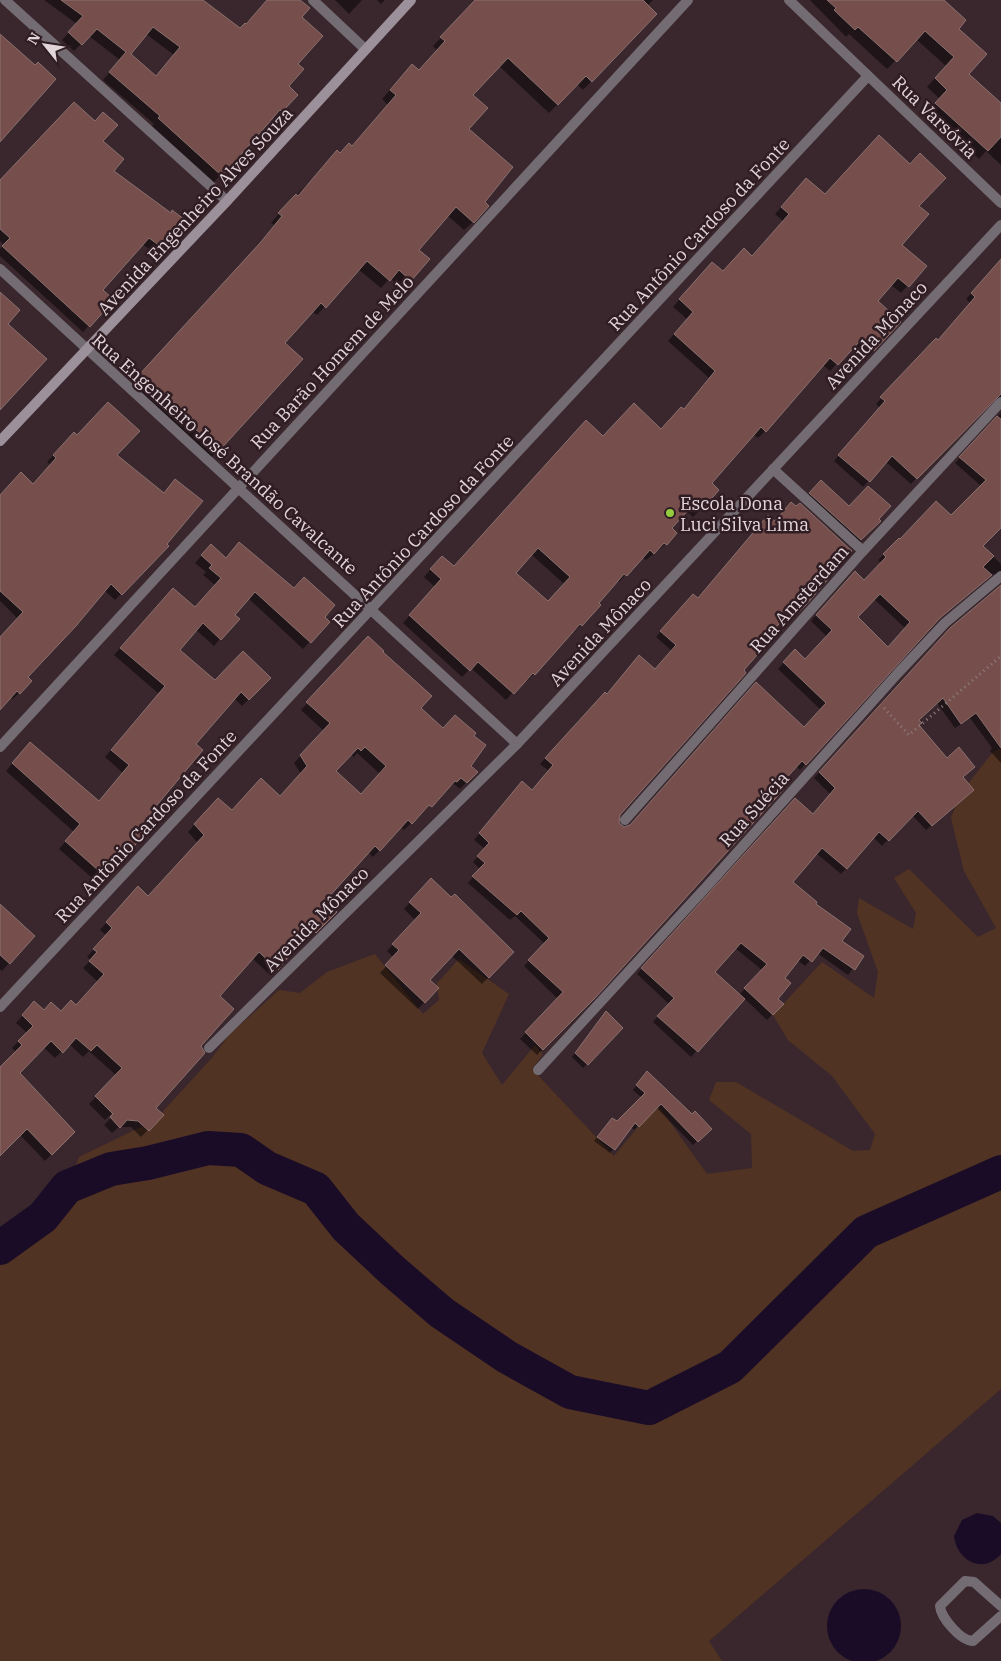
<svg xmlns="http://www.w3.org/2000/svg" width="1001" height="1661" font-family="'IBM Plex Serif',serif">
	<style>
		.green { fill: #513323 }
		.water { fill: #1a0c27 }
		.shadow { fill: #0007; fill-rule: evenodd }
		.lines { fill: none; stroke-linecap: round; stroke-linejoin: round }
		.river { stroke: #1a0c27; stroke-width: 34 }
		.building { fill: #764e4b; stroke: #89716f; fill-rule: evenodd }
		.path { stroke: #8d7d82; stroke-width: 3; stroke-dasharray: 1 4; stroke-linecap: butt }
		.service { stroke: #746c73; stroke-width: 10 }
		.minor { stroke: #746c73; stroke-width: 10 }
		.secondary { stroke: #9c909a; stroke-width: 10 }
		.poi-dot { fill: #93cc3d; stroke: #2f1d23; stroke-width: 2 }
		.labels { text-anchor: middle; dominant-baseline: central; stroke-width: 5; stroke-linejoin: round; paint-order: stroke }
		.street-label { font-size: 18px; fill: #e2d5d9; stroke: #2f1d23 }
		.poi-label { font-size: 18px; fill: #e2d5d9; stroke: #2f1d23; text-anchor: start }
	</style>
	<rect width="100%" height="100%" fill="#3a272d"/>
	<!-- green -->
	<path class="green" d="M 1001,748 L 1001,1389 L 709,1641 L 722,1661 L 0,1661 L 0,1248 L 43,1217 L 67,1187 L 79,1157 L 155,1120 L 211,1059 L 230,1034 L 279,990 L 300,993 L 327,972 L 375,954 L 423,1014 L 439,1000 L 437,983 L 459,959 L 509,994 L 482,1053 L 502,1085 L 535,1045 L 543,1054 L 532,1069 L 614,1156 L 657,1104 L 707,1174 L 752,1168 L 751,1134 L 709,1100 L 716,1082 L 736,1082 L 853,1151 L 870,1150 L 875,1134 L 832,1076 L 788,1040 L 773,1015 L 822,962 L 874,998 L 878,972 L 857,913 L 859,898 L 913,929 L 916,913 L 894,878 L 909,869 L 978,937 L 996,928 L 964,871 L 951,818 L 960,794 L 993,752 Z"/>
	<!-- water -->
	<g class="water">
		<path d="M 977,1513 L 993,1516 L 1001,1523 L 1001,1554 C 983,1575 957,1561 954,1536 L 962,1520 Z"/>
		<circle cx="864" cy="1626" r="37"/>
	</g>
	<!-- shadow -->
	<g class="shadow">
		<path d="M 44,0 L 202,0 L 240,29 L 268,0 L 298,0 L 300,17 L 296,64 L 287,86 L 296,95 L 274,119 L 272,117 L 214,182 L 152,126 L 154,124 L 103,80 L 120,60 L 89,36 L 74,51 L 62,40 L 77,24 ZM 146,34 L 174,55 L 155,78 L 129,54 Z"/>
		<path d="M 335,0 L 362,0 L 349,14 Z"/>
		<path d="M 377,0 L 385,0 L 381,4 Z"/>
		<path d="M 478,0 L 653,0 L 647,6 L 655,14 L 583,90 L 577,84 L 549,113 L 499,66 L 471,95 L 468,129 L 483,202 L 473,222 L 464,230 L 448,216 L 418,250 L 410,280 L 402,288 L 390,278 L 381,288 L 358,269 L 317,315 L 312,311 L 283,343 L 219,450 L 210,458 L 131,385 L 252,253 L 274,225 L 271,223 L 287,204 L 339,154 L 351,147 L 388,105 L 382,99 L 404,74 L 419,71 L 437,50 L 433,46 Z"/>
		<path d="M 810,0 L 942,0 L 957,29 L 967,74 L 1001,105 L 1001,165 L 986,151 L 979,159 L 928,112 L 940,99 L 927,87 L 946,66 L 916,39 L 887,69 L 849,34 L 846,37 Z"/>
		<path d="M 101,142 L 112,171 L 167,251 L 161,257 L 142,244 L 101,290 L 112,300 L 83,332 L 0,256 L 0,249 L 4,245 L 0,241 L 0,181 Z"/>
		<path d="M 806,179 L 824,196 L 918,206 L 900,245 L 925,266 L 901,293 L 890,284 L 876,301 L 899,322 L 866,357 L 853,346 L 830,371 L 823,365 L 765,431 L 758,438 L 753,434 L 710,483 L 700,510 L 693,517 L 686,511 L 670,528 L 666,544 L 646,560 L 642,557 L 619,582 L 617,581 L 597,603 L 600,605 L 581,625 L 574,632 L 572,631 L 534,674 L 527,681 L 525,679 L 506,700 L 471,668 L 462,677 L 403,623 L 435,587 L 424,577 L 435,564 L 454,568 L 602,437 L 661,431 L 684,410 L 709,378 L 668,341 L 687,319 L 673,307 L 705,270 L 723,273 L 751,257 L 783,221 L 775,214 ZM 531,554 L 564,584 L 547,603 L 514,573 Z"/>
		<path d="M 1001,262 L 1001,404 L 996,400 L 989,403 L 911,484 L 886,462 L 863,487 L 834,461 L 880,408 L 876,404 L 930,345 L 938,341 L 971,304 L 966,299 Z"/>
		<path d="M 1001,413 L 1001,526 L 982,546 L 1001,564 L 1001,577 L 993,574 L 935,622 L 805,764 L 800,770 L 796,766 L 595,996 L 537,1055 L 520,1039 L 558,999 L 524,966 L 545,944 L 515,916 L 510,920 L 468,883 L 480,869 L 473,862 L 485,849 L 474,840 L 517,789 L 531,791 L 549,771 L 540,764 L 599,699 L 655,671 L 672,651 L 656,637 L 687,601 L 698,599 L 805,604 L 793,616 L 788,611 L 619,815 L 617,823 L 624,828 L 630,826 L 804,728 L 821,710 L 778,669 L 795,651 L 805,660 L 827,637 L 811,621 L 849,578 L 864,581 L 881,563 L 878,560 L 899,540 L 951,516 L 981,486 L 955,463 ZM 874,599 L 906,629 L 888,648 L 856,617 Z"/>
		<path d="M 68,440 L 115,455 L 167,546 L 115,600 L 104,590 L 27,677 L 19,693 L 13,699 L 10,697 L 0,708 L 0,638 L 18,619 L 0,601 L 0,497 L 33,485 L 51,465 L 47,462 Z"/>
		<path d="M 821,482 L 849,508 L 879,521 L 860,542 L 805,498 Z"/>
		<path d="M 204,553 L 226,559 L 328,622 L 303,649 L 248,598 L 233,615 L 220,639 L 214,646 L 195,629 L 178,650 L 215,682 L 269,678 L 242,706 L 234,698 L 194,744 L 106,877 L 99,884 L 59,849 L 74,832 L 6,771 L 23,751 L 98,803 L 123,773 L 105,757 L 159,694 L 114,655 L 166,596 L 194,609 L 215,585 L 203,575 L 206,572 L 195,563 Z"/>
		<path d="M 1001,583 L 1001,763 L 990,751 L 992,748 L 970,718 L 955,728 L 937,703 L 918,720 L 918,725 L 973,790 L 926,830 L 912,815 L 882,846 L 873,837 L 841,874 L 816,853 L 792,882 L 814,904 L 841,942 L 862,957 L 848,975 L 817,953 L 805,966 L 797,960 L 783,978 L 776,999 L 782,1004 L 767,1020 L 744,998 L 691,1057 L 653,1022 L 669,1004 L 637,974 L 789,806 L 813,815 L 831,795 L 814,778 L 944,635 L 1001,587 ZM 735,948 L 762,970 L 739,995 L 713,972 Z"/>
		<path d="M 362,645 L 381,652 L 420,708 L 476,773 L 460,789 L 454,784 L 448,787 L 404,830 L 401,827 L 373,857 L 368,852 L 324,901 L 335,912 L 308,939 L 304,934 L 270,975 L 252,958 L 218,996 L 199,1046 L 154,1108 L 162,1115 L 141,1137 L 131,1127 L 119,1127 L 112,1133 L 104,1125 L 115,1114 L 113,1112 L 105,1120 L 89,1104 L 117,1076 L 89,1051 L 83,1057 L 69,1044 L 55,1058 L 43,1047 L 19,1073 L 73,1132 L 45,1161 L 20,1135 L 0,1155 L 0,1069 L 16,1052 L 12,1048 L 27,1033 L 16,1023 L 28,1010 L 61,1012 L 75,1006 L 98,982 L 83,968 L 91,960 L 87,957 L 106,935 L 100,930 L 131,895 L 148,898 L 198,843 L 188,832 L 211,806 L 231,812 L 280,797 L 301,774 L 294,763 L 324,731 L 301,710 ZM 357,753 L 380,774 L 361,795 L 334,771 L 350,754 L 354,757 Z"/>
		<path d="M 431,880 L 513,952 L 482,984 L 451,955 L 428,980 L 437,988 L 418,1009 L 380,973 L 394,958 L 387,951 L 415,920 L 404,909 Z"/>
		<path d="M 0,906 L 9,963 L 2,971 L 0,969 Z"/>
		<path d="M 602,1017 L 622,1028 L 583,1068 L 572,1057 Z"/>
		<path d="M 643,1077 L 692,1115 L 710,1129 L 693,1145 L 656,1107 L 634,1130 L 631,1127 L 610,1153 L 594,1141 L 608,1124 L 617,1123 L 642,1098 L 633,1090 Z"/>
	</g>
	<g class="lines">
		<!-- river -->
		<path class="river" d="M 0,1248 L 43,1217 L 67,1187 L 111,1169 L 148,1163 L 208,1148 L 241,1150 L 267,1168 L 316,1189 L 346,1227 L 393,1271 L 442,1313 L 507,1357 L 570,1392 L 649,1408 L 730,1367 L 866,1232 L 1001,1172"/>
	</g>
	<!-- building -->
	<g class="building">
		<path d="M 61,0 L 203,0 L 240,28 L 245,23 L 246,24 L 267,0 L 300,0 L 310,8 L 302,17 L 323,36 L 298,64 L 304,69 L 289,86 L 298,95 L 282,112 L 280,110 L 222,176 L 158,118 L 160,116 L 109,72 L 126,52 L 97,29 L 82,45 L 68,32 L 83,16 ZM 153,27 L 180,47 L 156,76 L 131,54 Z"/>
		<path d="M 475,0 L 643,0 L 657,14 L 592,82 L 586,76 L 558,105 L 508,58 L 473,95 L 488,108 L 469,129 L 513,167 L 485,202 L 489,206 L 474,223 L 456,207 L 419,250 L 430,259 L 411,281 L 399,270 L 390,281 L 367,261 L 326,308 L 321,303 L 285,343 L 303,359 L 219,451 L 138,376 L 260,243 L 282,216 L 278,213 L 296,194 L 298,196 L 337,150 L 340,153 L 349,143 L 352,146 L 396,95 L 390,90 L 412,64 L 419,70 L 445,41 L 440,37 Z"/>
		<path d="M 827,0 L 944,0 L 966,20 L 959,29 L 987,54 L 969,74 L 1001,103 L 1001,137 L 988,151 L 935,103 L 947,90 L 935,78 L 954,57 L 925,31 L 897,62 L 858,27 L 855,30 L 834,10 L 836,8 Z"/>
		<path d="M 0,34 L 35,65 L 38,62 L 56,79 L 0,142 Z"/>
		<path d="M 74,102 L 95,121 L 103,112 L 118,125 L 103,141 L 124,159 L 114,171 L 171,213 L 172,210 L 189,223 L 168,252 L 149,238 L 103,290 L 114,300 L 90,327 L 2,246 L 10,238 L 0,229 L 0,180 Z"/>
		<path d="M 879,135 L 910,164 L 920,153 L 946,178 L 919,206 L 929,214 L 902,245 L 927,266 L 909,287 L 898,278 L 878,301 L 901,322 L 874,351 L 861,340 L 838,365 L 830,358 L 766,432 L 761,427 L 712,483 L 719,490 L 701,511 L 694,504 L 672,528 L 677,533 L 667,545 L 664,543 L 654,554 L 650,550 L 627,576 L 624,574 L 599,603 L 601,605 L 582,626 L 580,624 L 535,675 L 533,673 L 514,694 L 478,662 L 470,671 L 409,615 L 441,579 L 430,569 L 442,556 L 454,566 L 586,420 L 603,436 L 634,403 L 661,429 L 681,407 L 684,409 L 715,371 L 674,334 L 693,312 L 679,299 L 712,262 L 723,271 L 744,248 L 752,256 L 789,214 L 781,207 L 806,178 L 825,194 ZM 538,548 L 570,577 L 548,601 L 516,573 Z"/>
		<path d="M 1001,259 L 1001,394 L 917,479 L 892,456 L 870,482 L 838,455 L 885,401 L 880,397 L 936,338 L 938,340 L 975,297 L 971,293 Z"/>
		<path d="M 0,292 L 20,310 L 8,324 L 47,359 L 0,410 Z"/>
		<path d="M 108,402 L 140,431 L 117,455 L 164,493 L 175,479 L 203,501 L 167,544 L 169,546 L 122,595 L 111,584 L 76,626 L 28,677 L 32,681 L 20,694 L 17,691 L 0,710 L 0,637 L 23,612 L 0,591 L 0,495 L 21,472 L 33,484 L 56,458 L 53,455 L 74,432 L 77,435 Z"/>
		<path d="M 997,416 L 1001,419 L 1001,528 L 983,546 L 994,556 L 983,567 L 992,575 L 940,618 L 806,765 L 802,761 L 780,785 L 784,789 L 596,997 L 543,1050 L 525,1032 L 563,992 L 528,960 L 549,938 L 521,911 L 517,915 L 472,876 L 485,863 L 477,856 L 489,843 L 479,833 L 522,781 L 532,790 L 553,765 L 545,758 L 605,692 L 607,694 L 639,655 L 655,669 L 676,645 L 660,631 L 693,594 L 698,598 L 768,515 L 775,521 L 791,502 L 796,506 L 800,503 L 852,551 L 806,605 L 800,611 L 794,606 L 768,637 L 771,639 L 744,670 L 746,673 L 620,815 L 619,823 L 624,827 L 630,825 L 756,682 L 804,727 L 826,703 L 783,662 L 795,649 L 805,659 L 832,630 L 816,615 L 855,571 L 864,580 L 886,557 L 883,554 L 899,538 L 900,539 L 936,501 L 951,515 L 986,480 L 959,457 ZM 880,594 L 910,622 L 888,647 L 858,617 Z"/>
		<path d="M 821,480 L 849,506 L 868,486 L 891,506 L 879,519 L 881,521 L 861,540 L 809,493 Z"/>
		<path d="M 239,542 L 294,588 L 304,577 L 335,605 L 325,617 L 330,622 L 311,643 L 255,592 L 235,615 L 240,619 L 221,640 L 203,623 L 180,650 L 215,680 L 243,651 L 271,678 L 249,700 L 241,692 L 196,744 L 203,750 L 152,811 L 159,817 L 107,878 L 65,841 L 80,824 L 12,763 L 30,742 L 99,801 L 129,765 L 111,750 L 165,686 L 120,648 L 173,588 L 195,607 L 221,578 L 209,568 L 212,565 L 201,555 L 211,544 L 226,558 Z"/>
		<path d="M 1001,585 L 1001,748 L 976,713 L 961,724 L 943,698 L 919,720 L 922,723 L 919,725 L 947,758 L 959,747 L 975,767 L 963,777 L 974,790 L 932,826 L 918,811 L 889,841 L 879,832 L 847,869 L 822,848 L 793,882 L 817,902 L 816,904 L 851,929 L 842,941 L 864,956 L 855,970 L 823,948 L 812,962 L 803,955 L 785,978 L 791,983 L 778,999 L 784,1004 L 773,1015 L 744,988 L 767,964 L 741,943 L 715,972 L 745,999 L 698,1052 L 657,1016 L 674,998 L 641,968 L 795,798 L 813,814 L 835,788 L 819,772 L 950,628 Z"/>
		<path d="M 368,636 L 384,651 L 383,652 L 432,696 L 421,708 L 443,728 L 455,715 L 476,733 L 474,736 L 486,745 L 471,766 L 478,772 L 467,783 L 461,778 L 457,782 L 455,781 L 432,807 L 429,805 L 412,824 L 408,820 L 380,851 L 375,846 L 325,901 L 337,912 L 316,933 L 311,928 L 278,970 L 259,952 L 220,996 L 234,1009 L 201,1046 L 205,1053 L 156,1108 L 164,1115 L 149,1131 L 138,1121 L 127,1120 L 120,1128 L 110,1117 L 113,1114 L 95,1096 L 122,1068 L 97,1045 L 91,1051 L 76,1038 L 63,1053 L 51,1041 L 20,1073 L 75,1132 L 52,1155 L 27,1129 L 0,1156 L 0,1067 L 22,1045 L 18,1041 L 33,1026 L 22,1015 L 34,1001 L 44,1010 L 51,1002 L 61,1011 L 71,1000 L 76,1005 L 104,974 L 89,961 L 97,952 L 93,949 L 112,928 L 106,922 L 138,886 L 148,896 L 204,835 L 194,824 L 218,798 L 232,810 L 261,778 L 280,796 L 307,766 L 300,755 L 330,723 L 306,702 ZM 365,747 L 386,766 L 361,794 L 336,771 L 358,748 L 361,751 Z"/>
		<path d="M 431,878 L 451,897 L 455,894 L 514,952 L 489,978 L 459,949 L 430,980 L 439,988 L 425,1003 L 385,965 L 399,950 L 392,944 L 421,913 L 409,902 Z"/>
		<path d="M 0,904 L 35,936 L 10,964 L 0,955 Z"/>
		<path d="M 606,1011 L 623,1028 L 588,1065 L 575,1053 Z"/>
		<path d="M 647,1071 L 692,1114 L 695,1111 L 712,1129 L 698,1142 L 661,1104 L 639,1127 L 635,1123 L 615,1150 L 597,1137 L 612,1118 L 617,1121 L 645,1093 L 636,1085 Z"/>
	</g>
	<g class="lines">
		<!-- path -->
		<path class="path" d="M 884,708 L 909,735 L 1001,656"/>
		<!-- service -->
		<path class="service" d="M 1001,1606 L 974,1582 L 965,1581 L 940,1606 C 941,1618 961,1641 973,1641 L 1001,1616"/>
		<!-- minor -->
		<g class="minor">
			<path d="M 5,0 L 227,201"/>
			<path d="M 313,0 L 365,49"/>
			<path d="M 789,0 L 1001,203"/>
			<path d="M 0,269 L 517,744"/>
			<path d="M 773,469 L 863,551"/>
			<path d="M 0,747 L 688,0"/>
			<path d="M 625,820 L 863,551 L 1001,402"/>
			<path d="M 0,1007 L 868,76"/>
			<path d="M 209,1048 L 517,744 L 1001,225"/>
			<path d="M 538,1070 L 709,884 L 898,673 L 945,623 L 1001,576"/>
		</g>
		<!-- secondary -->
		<path class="secondary" d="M 0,441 L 227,201 L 411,0"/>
	</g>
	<!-- markers -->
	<circle class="poi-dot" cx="670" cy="513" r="5"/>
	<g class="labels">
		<!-- street labels -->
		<g class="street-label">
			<text transform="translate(935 117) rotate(44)">Rua Varsóvia</text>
			<text transform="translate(195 211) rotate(-47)">Avenida Engenheiro Alves Souza</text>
			<text transform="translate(699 234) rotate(-47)">Rua Antônio Cardoso da Fonte</text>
			<text transform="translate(876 335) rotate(-47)">Avenida Mônaco</text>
			<text transform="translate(332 362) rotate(-47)">Rua Barão Homem de Melo</text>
			<text transform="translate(225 454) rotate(42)">Rua Engenheiro José Brandão Cavalcante</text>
			<text transform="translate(423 531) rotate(-47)">Rua Antônio Cardoso da Fonte</text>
			<text transform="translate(799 599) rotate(-48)">Rua Amsterdam</text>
			<text transform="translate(600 632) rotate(-47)">Avenida Mônaco</text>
			<text transform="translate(754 809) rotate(-48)">Rua Suécia</text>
			<text transform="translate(146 826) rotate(-47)">Rua Antônio Cardoso da Fonte</text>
			<text transform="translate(316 919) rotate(-45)">Avenida Mônaco</text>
		</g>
		<!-- poi labels -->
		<g class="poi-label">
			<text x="680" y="503">Escola Dona<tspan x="680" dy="21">Luci Silva Lima</tspan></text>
		</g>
	</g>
	<!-- north arrow -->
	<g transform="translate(45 45) rotate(300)" stroke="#2f1d23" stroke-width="4" paint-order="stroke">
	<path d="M0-4L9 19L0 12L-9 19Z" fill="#e2d5d9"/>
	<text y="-8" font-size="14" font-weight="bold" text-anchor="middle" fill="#e2d5d9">N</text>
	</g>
</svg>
